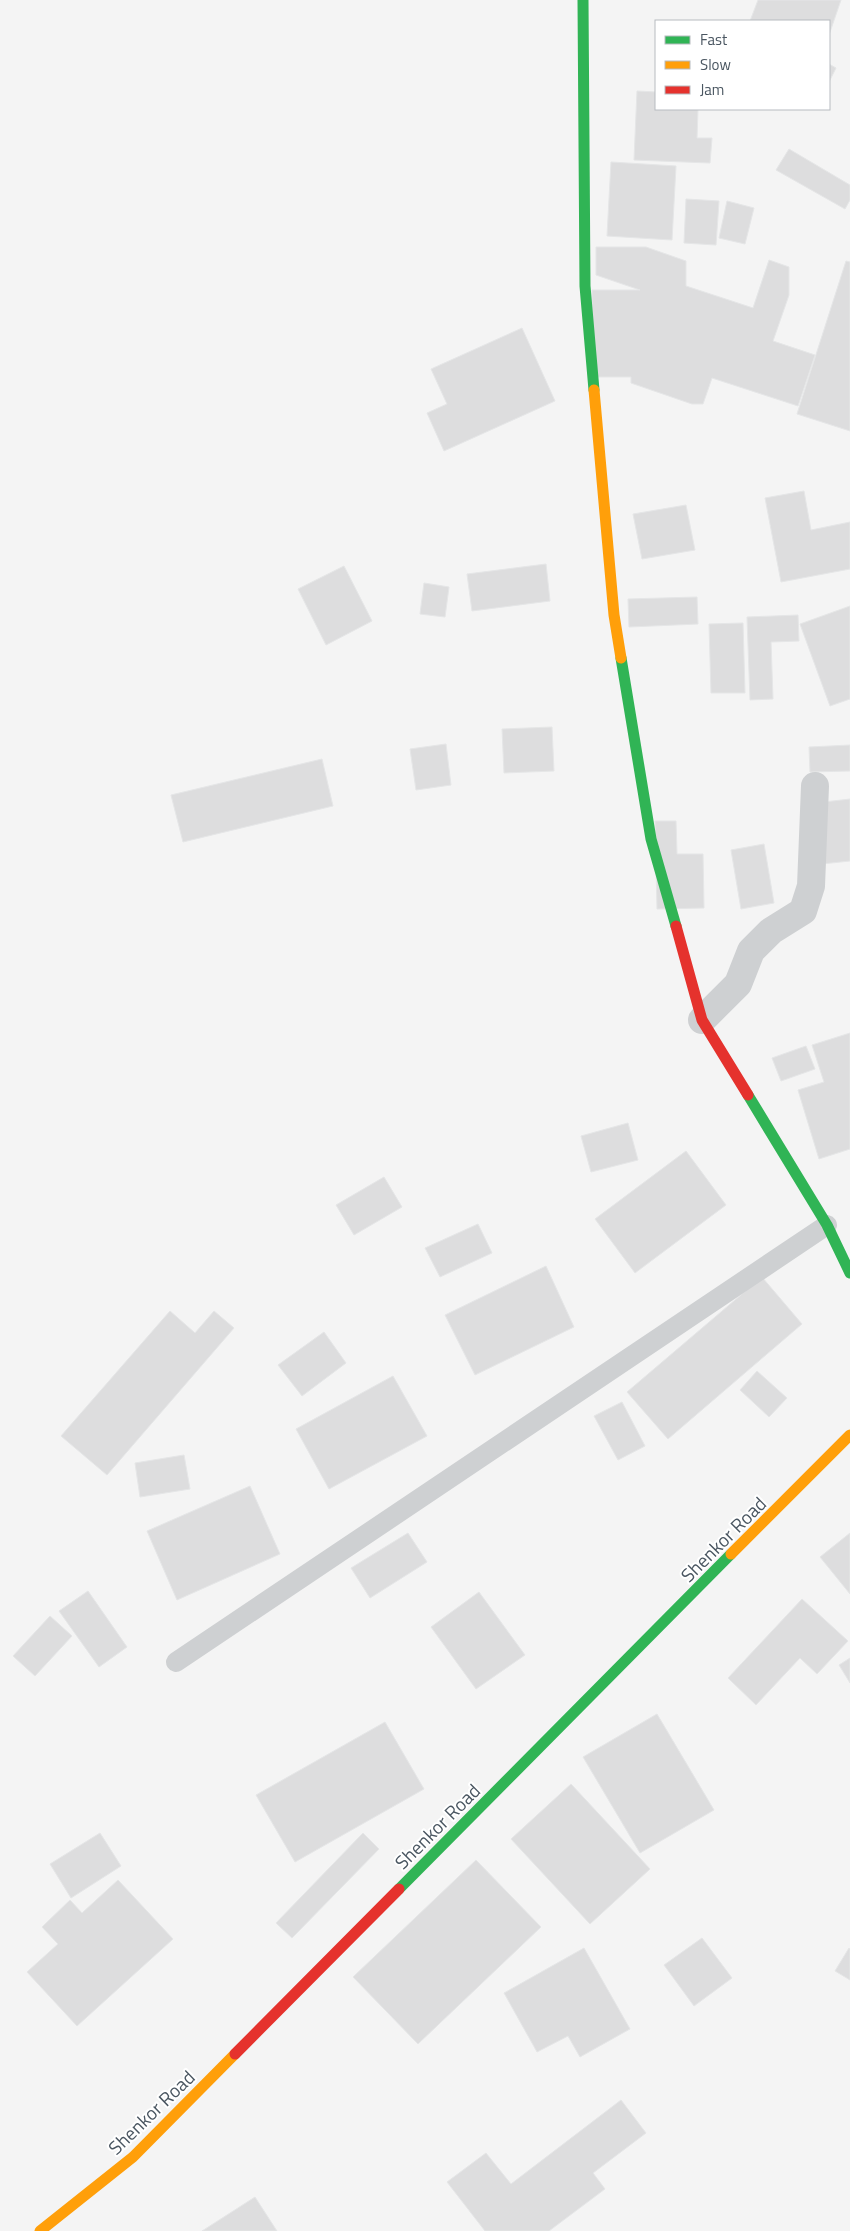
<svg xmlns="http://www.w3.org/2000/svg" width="850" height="2231" font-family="'Titillium Web',sans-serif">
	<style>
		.building { fill: #ddddde; stroke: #e5e6e7 }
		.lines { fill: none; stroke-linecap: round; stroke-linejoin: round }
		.lane { stroke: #ced0d2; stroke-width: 20 }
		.street { stroke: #ced0d2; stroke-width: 28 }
		.fast { stroke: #30b455; stroke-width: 11 }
		.slow { stroke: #ff9f0a; stroke-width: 11 }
		.jam { stroke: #e5322d; stroke-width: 11 }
		.labels { text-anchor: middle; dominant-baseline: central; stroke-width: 4; stroke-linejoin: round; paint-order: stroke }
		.street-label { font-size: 19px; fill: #4a5661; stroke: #fff }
	</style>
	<rect width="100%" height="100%" fill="#f4f4f4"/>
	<!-- building -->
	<g class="building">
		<path d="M 758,0 L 841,0 L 829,35 L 829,21 L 750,21 Z"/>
		<path d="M 829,64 L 836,68 L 829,82 Z"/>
		<path d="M 637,91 L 656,92 L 656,109 L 698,109 L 697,138 L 712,138 L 710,163 L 634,160 Z"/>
		<path d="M 789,149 L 850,185 L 850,200 L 845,209 L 776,170 Z"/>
		<path d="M 611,162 L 676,166 L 672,240 L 607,236 Z"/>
		<path d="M 686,199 L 719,201 L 716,245 L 684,243 Z"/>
		<path d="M 727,201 L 754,208 L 745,244 L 719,238 Z"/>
		<path d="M 596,247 L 646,247 L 686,261 L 686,286 L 753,308 L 769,260 L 789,267 L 789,295 L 773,341 L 815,355 L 798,406 L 712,378 L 703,404 L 692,404 L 631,383 L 631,377 L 592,377 L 592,290 L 640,290 L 596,275 Z"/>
		<path d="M 846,261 L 850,262 L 850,431 L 797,414 Z"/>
		<path d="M 522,328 L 555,401 L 444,451 L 427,413 L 447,404 L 431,369 Z"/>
		<path d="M 804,491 L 811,530 L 850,522 L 850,569 L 781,582 L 765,498 Z"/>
		<path d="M 686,505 L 695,550 L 642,559 L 633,514 Z"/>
		<path d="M 546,564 L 550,601 L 472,611 L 467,574 Z"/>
		<path d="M 344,566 L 372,621 L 326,645 L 298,589 Z"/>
		<path d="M 424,583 L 449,587 L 445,617 L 420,614 Z"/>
		<path d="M 697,597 L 698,624 L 629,627 L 628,599 Z"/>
		<path d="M 850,606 L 850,699 L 830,706 L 800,624 Z"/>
		<path d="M 798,615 L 799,641 L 771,642 L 773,699 L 750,700 L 747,617 Z"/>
		<path d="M 743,623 L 745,693 L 711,693 L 709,624 Z"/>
		<path d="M 552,727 L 554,771 L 504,773 L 502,729 Z"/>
		<path d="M 446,744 L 451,785 L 416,790 L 410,749 Z"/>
		<path d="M 850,745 L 850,771 L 810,772 L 809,747 Z"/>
		<path d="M 322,759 L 333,806 L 183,842 L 171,795 Z"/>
		<path d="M 850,799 L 850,861 L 822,864 L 815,803 Z"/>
		<path d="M 655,821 L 676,821 L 677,854 L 703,854 L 704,908 L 657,909 Z"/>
		<path d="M 764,844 L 774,903 L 741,909 L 731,850 Z"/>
		<path d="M 850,1033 L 850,1149 L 819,1159 L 798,1090 L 824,1082 L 812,1045 Z"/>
		<path d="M 806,1046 L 815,1069 L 781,1081 L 772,1058 Z"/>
		<path d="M 628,1123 L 638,1160 L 591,1172 L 581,1136 Z"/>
		<path d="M 686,1151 L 726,1205 L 635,1273 L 595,1219 Z"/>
		<path d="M 384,1177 L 402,1207 L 354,1235 L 336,1205 Z"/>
		<path d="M 478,1224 L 492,1253 L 440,1277 L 425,1248 Z"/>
		<path d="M 546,1266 L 574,1327 L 475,1375 L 445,1315 Z"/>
		<path d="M 762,1277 L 802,1324 L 668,1439 L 627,1392 Z"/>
		<path d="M 170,1311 L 195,1333 L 214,1311 L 234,1328 L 107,1475 L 61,1436 Z"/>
		<path d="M 324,1332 L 346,1363 L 302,1396 L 278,1365 Z"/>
		<path d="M 757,1371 L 787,1398 L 769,1417 L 740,1390 Z"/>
		<path d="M 393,1376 L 427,1436 L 329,1489 L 296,1429 Z"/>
		<path d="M 622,1402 L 645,1446 L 618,1460 L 594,1416 Z"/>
		<path d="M 184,1455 L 190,1489 L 140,1497 L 135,1463 Z"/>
		<path d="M 250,1486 L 280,1554 L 177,1600 L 147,1531 Z"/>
		<path d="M 408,1533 L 427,1562 L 370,1598 L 351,1568 Z"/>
		<path d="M 850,1533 L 850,1594 L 820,1557 Z"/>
		<path d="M 88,1591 L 127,1647 L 99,1667 L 59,1611 Z"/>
		<path d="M 479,1592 L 525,1655 L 476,1689 L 431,1627 Z"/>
		<path d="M 802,1599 L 848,1641 L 817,1674 L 800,1658 L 756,1705 L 728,1678 Z"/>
		<path d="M 50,1616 L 72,1636 L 35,1676 L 13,1656 Z"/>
		<path d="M 850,1658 L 850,1683 L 839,1665 Z"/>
		<path d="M 657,1714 L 714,1810 L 640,1853 L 583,1757 Z"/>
		<path d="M 385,1722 L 424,1789 L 295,1862 L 256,1795 Z"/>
		<path d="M 571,1784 L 650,1869 L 590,1924 L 511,1839 Z"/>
		<path d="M 100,1833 L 121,1866 L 71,1898 L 50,1864 Z"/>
		<path d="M 363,1833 L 379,1849 L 292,1938 L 276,1923 Z"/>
		<path d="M 476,1860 L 541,1927 L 418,2044 L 353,1977 Z"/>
		<path d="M 118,1880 L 173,1939 L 77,2026 L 27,1972 L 58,1944 L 42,1927 L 70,1900 L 82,1913 Z"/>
		<path d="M 702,1938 L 732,1978 L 694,2006 L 664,1965 Z"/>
		<path d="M 584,1948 L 630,2029 L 580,2057 L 568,2036 L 537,2052 L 504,1993 Z"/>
		<path d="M 849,1948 L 850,1949 L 850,1980 L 835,1971 Z"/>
		<path d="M 621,2100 L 646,2133 L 593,2173 L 605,2189 L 549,2231 L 485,2231 L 447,2182 L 486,2153 L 511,2184 Z"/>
		<path d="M 255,2197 L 277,2231 L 202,2231 Z"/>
	</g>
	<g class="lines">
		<!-- lane -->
		<path class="lane" d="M 176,1662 L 827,1225"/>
		<!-- street -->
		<path class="street" d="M 702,1020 L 738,984 L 751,951 L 771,931 L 803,911 L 811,886 L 815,786"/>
		<!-- fast -->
		<g class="fast">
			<path d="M 583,0 L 585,286 L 594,390"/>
			<path d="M 621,658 L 651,839 L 676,926"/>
			<path d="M 748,1095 L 827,1225 L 850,1273"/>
			<path d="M 399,1889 L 731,1554"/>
		</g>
		<!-- slow -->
		<g class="slow">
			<path d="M 594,390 L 614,615 L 621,658"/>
			<path d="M 731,1554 L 850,1435"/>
			<path d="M 40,2231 L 133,2157 L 235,2054"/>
		</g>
		<!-- jam -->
		<g class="jam">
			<path d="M 676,926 L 702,1020 L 748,1095"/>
			<path d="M 235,2054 L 399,1889"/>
		</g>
	</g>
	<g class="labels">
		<!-- street labels -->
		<g class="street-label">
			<text transform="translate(723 1539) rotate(-45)">Shenkor Road</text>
			<text transform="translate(437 1826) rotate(-45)">Shenkor Road</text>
			<text transform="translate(151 2112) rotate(-44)">Shenkor Road</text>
		</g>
	</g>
	<!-- legend -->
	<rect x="655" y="20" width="175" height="90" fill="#ffffff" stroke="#b7bbc0"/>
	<rect x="665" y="36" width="25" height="8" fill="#30b455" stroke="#b7bbc0"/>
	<text x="700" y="45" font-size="15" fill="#4a5661">Fast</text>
	<rect x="665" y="61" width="25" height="8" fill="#ff9f0a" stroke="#b7bbc0"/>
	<text x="700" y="70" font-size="15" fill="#4a5661">Slow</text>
	<rect x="665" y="86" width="25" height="8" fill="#e5322d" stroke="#b7bbc0"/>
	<text x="700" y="95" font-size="15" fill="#4a5661">Jam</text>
</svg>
